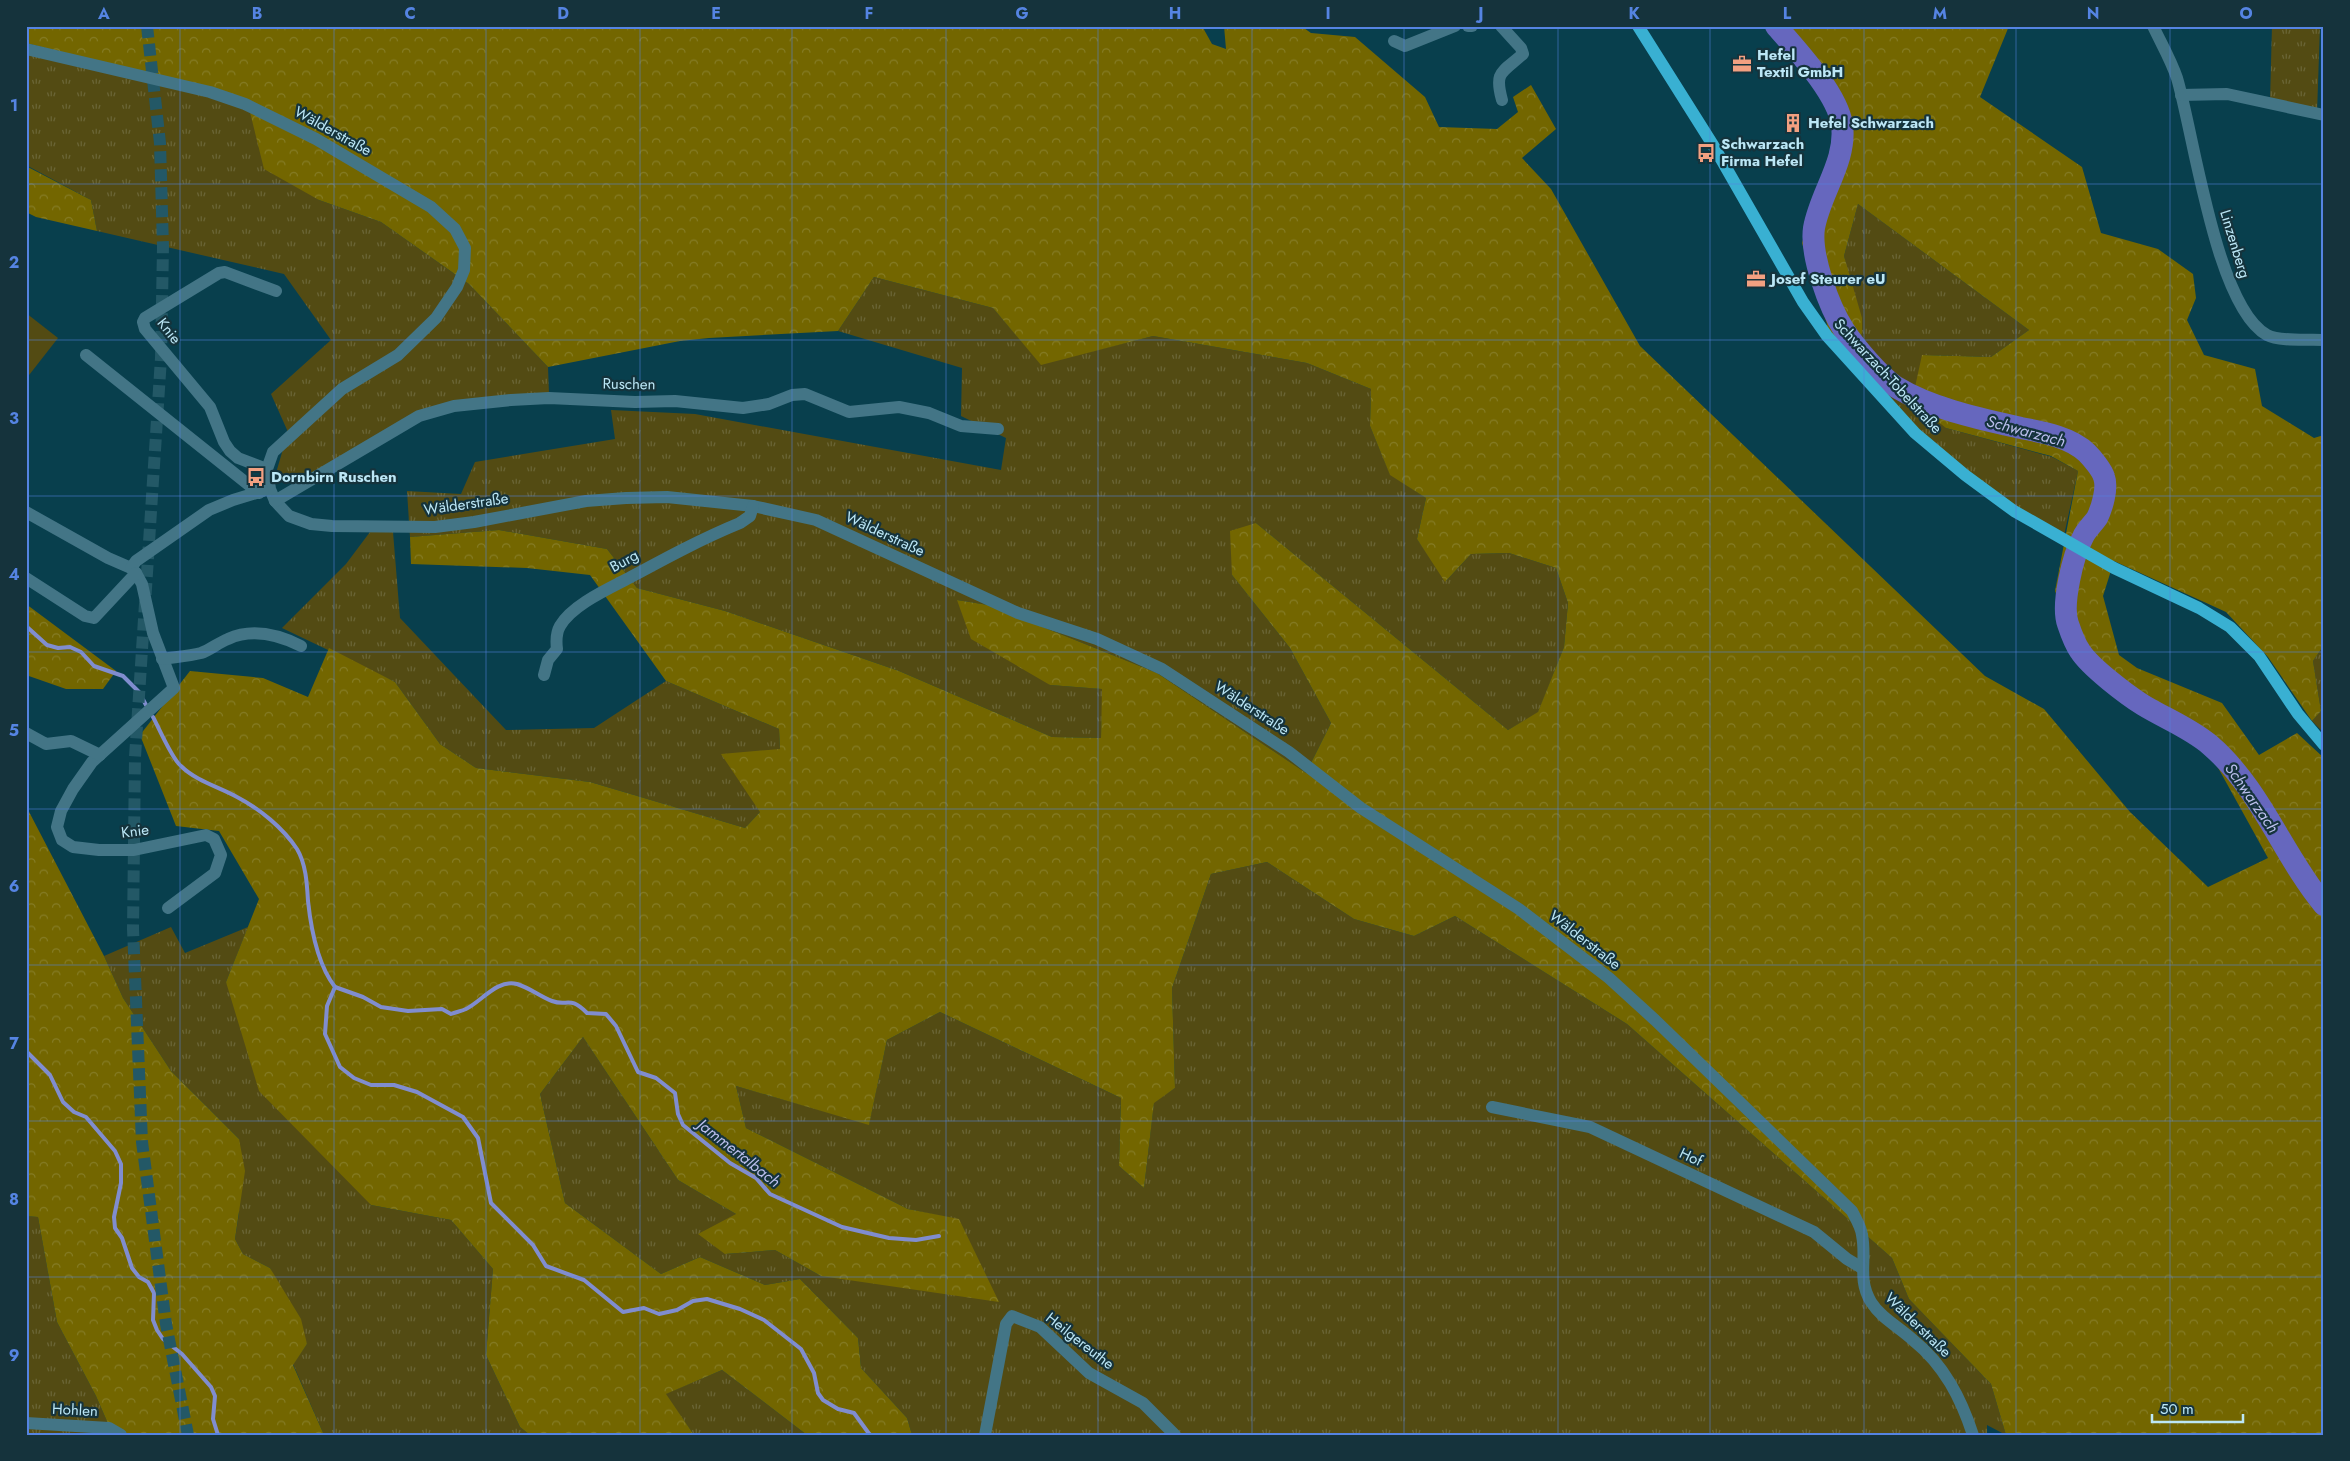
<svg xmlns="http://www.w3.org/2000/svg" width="2350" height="1461" font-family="Jost,sans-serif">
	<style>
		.grass { fill: url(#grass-tufts) }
		.forest { fill: url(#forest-crowns) }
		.garden { fill: #534b13 }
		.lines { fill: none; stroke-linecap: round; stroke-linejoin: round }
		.stream { stroke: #808dcf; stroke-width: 4 }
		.river { stroke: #6667be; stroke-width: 22 }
		.major-tunnel { stroke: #235866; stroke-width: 12; stroke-dasharray: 12 6; stroke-linecap: butt }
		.minor { stroke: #437586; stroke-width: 12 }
		.major { stroke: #39b0d2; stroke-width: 12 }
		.grid { fill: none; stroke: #5584e2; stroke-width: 1; stroke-opacity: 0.55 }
		.labels { text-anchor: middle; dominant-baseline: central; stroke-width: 4.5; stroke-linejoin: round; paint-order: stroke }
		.poi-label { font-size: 15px; font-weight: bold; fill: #bce7f6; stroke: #15333c; text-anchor: start }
		.street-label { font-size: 15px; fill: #bce7f6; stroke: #15333c }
		.water-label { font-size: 16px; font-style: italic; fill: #bbbfed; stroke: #15333c }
		.neatline { fill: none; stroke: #5584e2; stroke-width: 2 }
		.grid-label { font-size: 16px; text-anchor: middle; font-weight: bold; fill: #5584e2 }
	</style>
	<defs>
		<pattern id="grass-tufts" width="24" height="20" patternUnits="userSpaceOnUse" patternTransform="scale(1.25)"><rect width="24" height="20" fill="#534b13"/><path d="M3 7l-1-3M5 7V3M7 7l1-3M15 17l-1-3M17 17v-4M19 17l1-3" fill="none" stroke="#6a6536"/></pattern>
		<pattern id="forest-crowns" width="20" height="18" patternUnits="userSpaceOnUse" patternTransform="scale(1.25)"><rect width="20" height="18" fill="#736600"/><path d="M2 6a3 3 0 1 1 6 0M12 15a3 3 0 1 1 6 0" fill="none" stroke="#857c26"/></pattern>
	</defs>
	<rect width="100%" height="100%" fill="#083f4d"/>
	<!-- grass -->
	<g class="grass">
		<path d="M 2272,26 L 2320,26 L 2317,113 L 2270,101 Z"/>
		<path d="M 26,43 L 247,100 L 319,200 L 381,222 L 469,284 L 548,367 L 549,394 L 454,402 L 305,479 L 276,473 L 288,432 L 271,394 L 331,340 L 284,274 L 97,231 L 91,200 L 26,165 Z"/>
		<path d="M 1858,204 L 2029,330 L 1991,357 L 1923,355 L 1946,428 L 2052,457 L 2078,471 L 2063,540 L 1966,475 L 1853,364 L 1862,333 L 1844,256 Z"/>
		<path d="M 874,277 L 993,308 L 1041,364 L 1153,336 L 1307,363 L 1371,389 L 1370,426 L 1390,474 L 1426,498 L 1417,539 L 1446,581 L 1471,554 L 1509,553 L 1556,568 L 1568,603 L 1564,647 L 1538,713 L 1508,730 L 1256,523 L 1232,575 L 1290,648 L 1331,723 L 1306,773 L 1157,673 L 988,605 L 957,600 L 1050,685 L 1103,689 L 1101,738 L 1052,737 L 899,671 L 725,611 L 637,588 L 607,549 L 499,530 L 410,537 L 407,491 L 461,494 L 475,462 L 615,439 L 611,410 L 695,414 L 1001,470 L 1006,438 L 961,416 L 962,368 L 838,331 Z"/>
		<path d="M 370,532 L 393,532 L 400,618 L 506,730 L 594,728 L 666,681 L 779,729 L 780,749 L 760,812 L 745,828 L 590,782 L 476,768 L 440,744 L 395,682 L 282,628 L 346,564 Z"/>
		<path d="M 2324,645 L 2324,733 L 2312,721 L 2321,711 L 2313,661 Z"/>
		<path d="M 1267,862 L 1354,919 L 1414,936 L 1455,916 L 1627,1024 L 1892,1258 L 1909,1299 L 1991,1384 L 2006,1435 L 1987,1425 L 1987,1435 L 912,1435 L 907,1418 L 861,1368 L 858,1338 L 800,1279 L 765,1285 L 700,1257 L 661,1274 L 565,1203 L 540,1094 L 583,1037 L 678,1180 L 736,1214 L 725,1254 L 775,1250 L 821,1276 L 959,1220 L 908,1209 L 746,1128 L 736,1086 L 869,1124 L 887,1040 L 940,1012 L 1121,1098 L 1119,1166 L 1144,1188 L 1154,1102 L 1175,1088 L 1172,988 L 1211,874 Z"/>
		<path d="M 171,927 L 185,953 L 248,927 L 226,982 L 371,1205 L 451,1220 L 493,1269 L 486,1355 L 520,1427 L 530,1435 L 324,1435 L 293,1364 L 307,1344 L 270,1268 L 243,1254 L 235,1239 L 239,1213 L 239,1139 L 171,1071 L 123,998 L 104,956 Z"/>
		<path d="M 26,1216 L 38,1217 L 57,1322 L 96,1396 L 113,1435 L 26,1435 Z"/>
		<path d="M 722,1370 L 807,1435 L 694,1435 L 665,1394 Z"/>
	</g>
	<!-- forest -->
	<g class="forest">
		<path d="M 26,26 L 1202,26 L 1212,44 L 1226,49 L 1224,26 L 1301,26 L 1311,33 L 1355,37 L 1425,97 L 1439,127 L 1497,129 L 1518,112 L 1513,97 L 1531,85 L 1556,129 L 1522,158 L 1551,189 L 1640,346 L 1985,676 L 2044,709 L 2130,812 L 2208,887 L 2268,858 L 2211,755 L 2080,656 L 2055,591 L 2078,471 L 2051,456 L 1946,428 L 1912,401 L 1922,355 L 1991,357 L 2029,330 L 1858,204 L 1844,256 L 1862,318 L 1862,333 L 1853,364 L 1828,336 L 1827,324 L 1802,243 L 1835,134 L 1825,97 L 1770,26 L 2009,26 L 1980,97 L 2082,167 L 2101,233 L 2158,249 L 2193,274 L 2196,298 L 2187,320 L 2204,355 L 2255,369 L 2262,406 L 2314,438 L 2324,435 L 2324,645 L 2313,661 L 2321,711 L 2312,721 L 2268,657 L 2226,612 L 2114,561 L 2103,596 L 2119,655 L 2137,668 L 2222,703 L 2259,755 L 2297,733 L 2324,758 L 2324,1435 L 2006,1435 L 1991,1384 L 1909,1299 L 1892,1258 L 1627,1024 L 1455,916 L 1414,936 L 1354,919 L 1267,862 L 1211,874 L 1172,988 L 1175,1088 L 1154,1103 L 1144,1188 L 1119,1166 L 1121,1098 L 940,1012 L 887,1040 L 869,1125 L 736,1086 L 746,1128 L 908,1209 L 959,1219 L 999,1302 L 821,1276 L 775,1250 L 725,1254 L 698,1234 L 736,1214 L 678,1180 L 583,1037 L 540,1094 L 565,1203 L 661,1274 L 700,1257 L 765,1285 L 800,1279 L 858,1338 L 861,1368 L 907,1418 L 912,1435 L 807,1435 L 722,1370 L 666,1394 L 694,1435 L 530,1435 L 520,1427 L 486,1355 L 493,1269 L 451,1220 L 371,1205 L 259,1091 L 226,982 L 259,899 L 219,831 L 176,826 L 140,735 L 190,671 L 263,678 L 308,697 L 329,648 L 395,682 L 440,744 L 476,768 L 590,782 L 745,828 L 760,812 L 721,754 L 780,749 L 779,729 L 666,681 L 590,575 L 527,568 L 411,564 L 410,537 L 499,530 L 607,549 L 637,588 L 725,611 L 899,671 L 1052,737 L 1101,738 L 1102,689 L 1050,685 L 971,639 L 957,600 L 988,605 L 1157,673 L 1306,773 L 1331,723 L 1290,648 L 1232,575 L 1230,531 L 1256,523 L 1508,730 L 1538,712 L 1564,647 L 1568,603 L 1556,568 L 1509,553 L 1471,554 L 1445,582 L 1417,539 L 1426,498 L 1390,475 L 1370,426 L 1371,389 L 1307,363 L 1153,336 L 1041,365 L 993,308 L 874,277 L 838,331 L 709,338 L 680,341 L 548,367 L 469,284 L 381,222 L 319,200 L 264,169 L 247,100 L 26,43 Z"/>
		<path d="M 26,166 L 91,200 L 97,231 L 36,217 L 26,212 Z"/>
		<path d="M 26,604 L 116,671 L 103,689 L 66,689 L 26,675 Z"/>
		<path d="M 26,806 L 104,956 L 123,998 L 171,1071 L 239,1139 L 245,1171 L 235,1239 L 243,1254 L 270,1268 L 301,1319 L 307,1344 L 293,1365 L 324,1435 L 113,1435 L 96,1396 L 57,1322 L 38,1217 L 26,1216 Z"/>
	</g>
	<!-- garden -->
	<path class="garden" d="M 26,313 L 58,338 L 26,379 Z"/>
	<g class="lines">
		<!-- stream -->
		<g class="stream">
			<path d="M 26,626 L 47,645 L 58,648 L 70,647 L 81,652 L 94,666 L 123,676 L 139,692 L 146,705"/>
			<path d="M 153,717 C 159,728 172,759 181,766 C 196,781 219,787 237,797 C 260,809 283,828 297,849 C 306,864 307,884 308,901 C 311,929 317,964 335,987 L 327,1006 L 325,1034 L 340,1067 L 354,1078 L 371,1085 L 394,1085 L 417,1092 L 463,1117 L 478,1138 L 491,1203 L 533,1245 L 546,1266 L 584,1280 L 623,1312 L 644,1308 L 659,1314 L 677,1310 L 693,1301 L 707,1299 L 740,1309 L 764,1320 L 801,1349 L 814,1373 L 818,1393 L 823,1400 L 838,1409 L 854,1413 L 870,1435"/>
			<path d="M 335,987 L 363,997 L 381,1007 L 408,1011 L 442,1009 L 451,1014 C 456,1012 462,1011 466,1009 C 482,1001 497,979 517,984 C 530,988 541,997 552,1001 C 568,1007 569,995 587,1013 L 606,1014 L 616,1026 L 638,1072 L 656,1078 L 675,1093 L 678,1114 L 683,1125 L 730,1163 L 756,1178 L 770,1194 L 842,1227 L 889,1238 L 916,1240 L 939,1236"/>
			<path d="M 26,1051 L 50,1075 L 63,1102 L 74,1112 L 86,1117 L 115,1151 L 121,1164 L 121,1183 L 114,1217 L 115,1228 L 122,1238 L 132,1268 L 139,1277 L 148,1282 L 154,1293 L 153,1320 L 157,1330 L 163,1339 L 182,1354 L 211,1387 L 215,1396 L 213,1419 L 218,1435"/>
		</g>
		<!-- river -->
		<path class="river" d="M 1776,26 C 1796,49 1838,94 1842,125 C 1847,161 1820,193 1814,228 C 1810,255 1829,307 1844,330 C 1855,347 1880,376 1896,387 C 1932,409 1981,419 2021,428 C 2042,432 2071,437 2087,453 C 2092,458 2102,470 2104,477 C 2108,488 2102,508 2097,518 C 2093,524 2086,530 2083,537 C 2073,555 2061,605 2068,624 C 2071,633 2075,644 2080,651 C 2090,667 2127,695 2143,705 C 2166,719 2190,728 2210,745 C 2261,789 2282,854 2324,905"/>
		<!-- major-tunnel -->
		<path class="major-tunnel" d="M 147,26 L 160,143 L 163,247 L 161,358 L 135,757 L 133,929 L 142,1142 L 166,1324 L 188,1435"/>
		<!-- minor -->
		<g class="minor">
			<path d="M 1468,26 L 1472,26"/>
			<path d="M 1501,26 L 1521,48 L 1523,54 C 1502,73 1494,71 1502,100"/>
			<path d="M 2153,26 C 2161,43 2171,60 2177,78 C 2194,135 2216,307 2267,335 C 2280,342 2309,339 2324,340"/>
			<path d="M 1394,41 L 1405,46 L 1455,26"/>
			<path d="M 26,49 L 210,92 L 245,104 L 316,139 L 431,207 L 455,229 L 465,248 L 464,270 L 457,287 L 436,318 L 398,355 L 342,389 L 273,452 L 267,469 L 270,489 L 275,501 L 289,516 L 311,524 L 332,526 L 435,527 L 474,522 L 586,501 L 626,498 L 667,497 L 753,506 L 816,520 L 1018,613 L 1097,639 L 1162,669 L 1289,752 L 1361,808 L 1519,909 L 1609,978 L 1655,1020 L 1852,1211 C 1856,1219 1861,1227 1862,1235 C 1867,1260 1857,1279 1871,1302 C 1881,1318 1899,1327 1913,1340 C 1944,1365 1961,1398 1973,1435"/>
			<path d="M 2181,95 L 2227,94 L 2324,115"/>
			<path d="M 86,355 L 259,493"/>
			<path d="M 267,469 L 238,458 L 230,451 L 224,442 L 210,407 L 145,329 L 143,322 L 145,318 L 219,273 L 225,272 L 276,291"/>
			<path d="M 275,501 L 419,416 L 454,406 L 511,400 L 549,398 L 635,402 L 675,401 L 743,408 L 769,404 L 792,395 L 805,394 L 849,412 L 899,407 L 929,413 L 961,426 L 998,429"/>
			<path d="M 26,512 L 108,558 L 131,568 L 136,573 L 142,584 L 153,633 L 174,688 L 92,762 L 73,789 L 61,811 L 57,827 L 62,840 L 73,847 L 99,850 L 134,850 L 206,835 L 214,839 L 221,855 L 215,873 L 168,908"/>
			<path d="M 131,568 L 136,561 L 209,510 L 233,500 L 263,491"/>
			<path d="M 26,578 L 85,616 L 94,618 L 136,573"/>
			<path d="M 162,659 C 175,657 189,656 201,653 C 210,650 218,643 228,639 C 252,628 279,635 301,646"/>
			<path d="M 544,675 L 548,660 L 557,649 C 556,641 556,633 560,626 C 572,605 608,589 629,578 C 666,558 701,539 740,523 L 750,516 L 753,506"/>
			<path d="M 26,733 L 46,744 L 71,741 L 100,755"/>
			<path d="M 1492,1107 L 1590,1127 L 1814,1232 L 1847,1259 L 1862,1268"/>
			<path d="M 26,1423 L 109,1428 L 121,1435"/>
			<path d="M 985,1435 L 1006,1324 L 1012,1316 L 1040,1327 L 1089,1373 L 1143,1403 L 1175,1435"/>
		</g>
		<!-- major -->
		<path class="major" d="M 1638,26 L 1713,145 L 1803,302 L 1827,336 L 1915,433 L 1965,475 L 2014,511 L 2114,568 L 2199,608 L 2230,627 L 2259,656 L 2298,714 L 2324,745"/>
	</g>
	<!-- grid -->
	<path class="grid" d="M 180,26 L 180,1435M 334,26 L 334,1435M 486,26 L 486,1435M 640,26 L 640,1435M 792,26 L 792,1435M 946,26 L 946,1435M 1098,26 L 1098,1435M 1252,26 L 1252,1435M 1404,26 L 1404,1435M 1558,26 L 1558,1435M 1710,26 L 1710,1435M 1864,26 L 1864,1435M 2016,26 L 2016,1435M 2170,26 L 2170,1435M 26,184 L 2324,184M 26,340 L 2324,340M 26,496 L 2324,496M 26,652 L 2324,652M 26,809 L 2324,809M 26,965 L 2324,965M 26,1121 L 2324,1121M 26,1277 L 2324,1277"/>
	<!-- icons -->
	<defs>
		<g id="office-bare" transform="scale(1.5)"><path d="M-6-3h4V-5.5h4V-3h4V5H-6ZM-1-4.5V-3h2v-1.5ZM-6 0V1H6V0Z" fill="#f2a081" stroke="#15333c" stroke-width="2.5" paint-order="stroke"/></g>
		<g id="building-bare" transform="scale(1.5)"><path d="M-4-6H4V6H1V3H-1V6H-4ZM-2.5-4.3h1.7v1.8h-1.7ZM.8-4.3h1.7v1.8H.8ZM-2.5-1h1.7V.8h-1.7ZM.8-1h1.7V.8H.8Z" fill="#f2a081" stroke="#15333c" stroke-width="2.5" paint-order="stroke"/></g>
		<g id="bus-bare" transform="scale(1.5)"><path d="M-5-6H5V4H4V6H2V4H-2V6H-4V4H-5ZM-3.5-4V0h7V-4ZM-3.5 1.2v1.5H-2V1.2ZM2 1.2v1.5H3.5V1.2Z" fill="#f2a081" stroke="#15333c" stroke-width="2.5" paint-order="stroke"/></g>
	</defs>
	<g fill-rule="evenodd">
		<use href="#office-bare" x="1742" y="64"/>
		<use href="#building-bare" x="1793" y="123"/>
		<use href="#bus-bare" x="1706" y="153"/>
		<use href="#office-bare" x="1756" y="279"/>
		<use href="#bus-bare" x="256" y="477"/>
	</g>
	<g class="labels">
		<!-- poi labels -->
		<g class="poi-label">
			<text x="1757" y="55">Hefel<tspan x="1757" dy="17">Textil GmbH</tspan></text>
			<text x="1808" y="123">Hefel Schwarzach</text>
			<text x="1721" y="144">Schwarzach<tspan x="1721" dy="17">Firma Hefel</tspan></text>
			<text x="1771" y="279">Josef Steurer eU</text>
			<text x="271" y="477">Dornbirn Ruschen</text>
		</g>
		<!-- street labels -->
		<g class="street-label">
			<text transform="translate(333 131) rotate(29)">Wälderstraße</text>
			<text transform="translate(2235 244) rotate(73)">Linzenberg</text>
			<text transform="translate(169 331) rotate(52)">Knie</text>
			<text transform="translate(1888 376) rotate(47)">Schwarzach-Tobelstraße</text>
			<text transform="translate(629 384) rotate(1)">Ruschen</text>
			<text transform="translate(466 504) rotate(-8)">Wälderstraße</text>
			<text transform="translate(885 534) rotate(25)">Wälderstraße</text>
			<text transform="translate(624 561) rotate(-29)">Burg</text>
			<text transform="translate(1252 708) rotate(33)">Wälderstraße</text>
			<text transform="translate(135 831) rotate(-7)">Knie</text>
			<text transform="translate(1585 940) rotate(38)">Wälderstraße</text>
			<text transform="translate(1691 1157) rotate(25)">Hof</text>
			<text transform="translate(1918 1325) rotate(44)">Wälderstraße</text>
			<text transform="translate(1080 1341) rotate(38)">Heilgereuthe</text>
			<text transform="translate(75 1410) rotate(3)">Hohlen</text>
		</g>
		<!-- water labels -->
		<g class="water-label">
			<text transform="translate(2026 431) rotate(15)">Schwarzach</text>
			<text transform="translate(2252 798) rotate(55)">Schwarzach</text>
			<text transform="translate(739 1153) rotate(38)">Jammertalbach</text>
		</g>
	</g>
	<!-- border -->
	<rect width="2350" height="1461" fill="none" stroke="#15333c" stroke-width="55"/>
	<!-- scale -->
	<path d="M2152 1414v8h91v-8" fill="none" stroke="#bce7f6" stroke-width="2.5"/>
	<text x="2160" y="1414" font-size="15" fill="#bce7f6" stroke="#15333c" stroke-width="4" paint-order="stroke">50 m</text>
	<rect x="28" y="28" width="2294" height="1406" class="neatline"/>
	<g class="grid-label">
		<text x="104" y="19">A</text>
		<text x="257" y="19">B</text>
		<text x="410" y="19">C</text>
		<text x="563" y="19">D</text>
		<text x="716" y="19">E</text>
		<text x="869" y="19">F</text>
		<text x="1022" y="19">G</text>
		<text x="1175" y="19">H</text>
		<text x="1328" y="19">I</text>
		<text x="1481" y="19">J</text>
		<text x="1634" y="19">K</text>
		<text x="1787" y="19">L</text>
		<text x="1940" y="19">M</text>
		<text x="2093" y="19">N</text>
		<text x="2246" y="19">O</text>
		<text x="14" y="111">1</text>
		<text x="14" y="268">2</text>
		<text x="14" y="424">3</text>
		<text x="14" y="580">4</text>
		<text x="14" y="736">5</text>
		<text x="14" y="892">6</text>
		<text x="14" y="1049">7</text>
		<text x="14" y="1205">8</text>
		<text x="14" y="1361">9</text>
	</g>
</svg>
